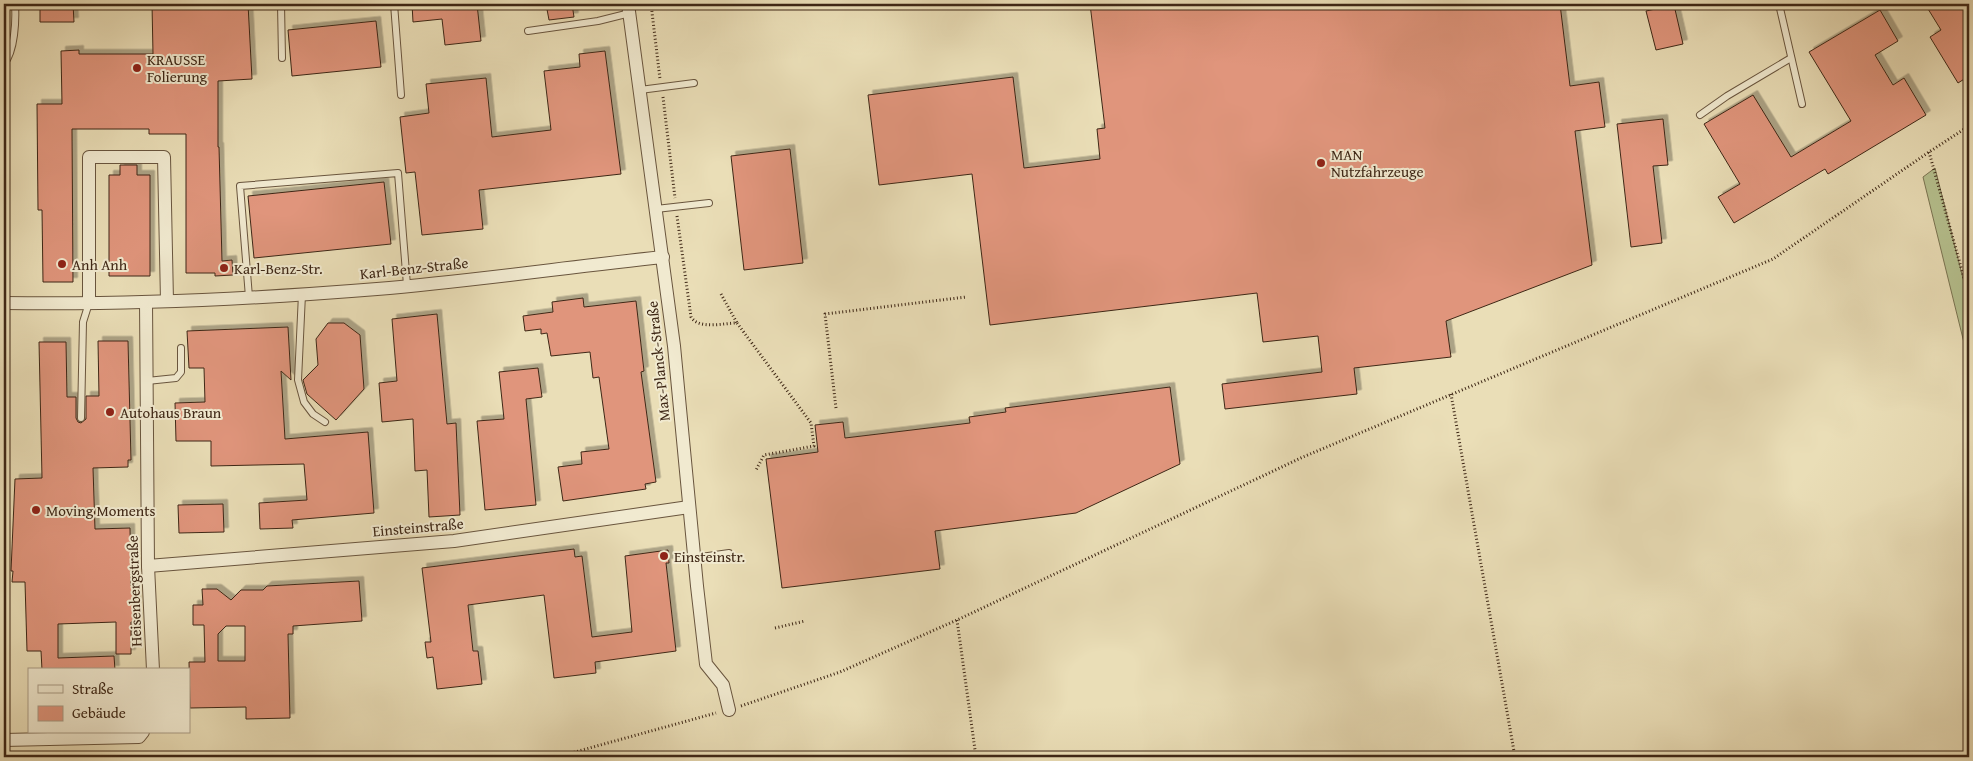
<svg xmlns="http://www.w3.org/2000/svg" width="1973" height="761" font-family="'Gentium Book Plus',serif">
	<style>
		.green { fill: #b6c18f; stroke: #7a7452 }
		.building { fill: #e0957c; stroke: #3e2716; fill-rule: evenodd; filter: url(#shadow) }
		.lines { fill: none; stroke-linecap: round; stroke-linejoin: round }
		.service-casing { stroke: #69553e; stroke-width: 8 }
		.minor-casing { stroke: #69553e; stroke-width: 14 }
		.path { stroke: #3e2716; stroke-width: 3; stroke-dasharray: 1 2.5; stroke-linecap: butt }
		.service { stroke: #f1ead0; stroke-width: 6 }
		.minor { stroke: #f1ead0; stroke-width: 12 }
		.poi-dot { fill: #8f2418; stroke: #f1ead0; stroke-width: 2 }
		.labels { text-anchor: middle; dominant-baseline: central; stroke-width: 4; stroke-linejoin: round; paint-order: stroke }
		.poi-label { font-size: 15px; fill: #3e2716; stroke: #f1ead0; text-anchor: start }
		.street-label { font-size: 15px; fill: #3e2716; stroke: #f1ead0 }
	</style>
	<defs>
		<filter id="shadow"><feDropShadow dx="4.5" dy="-4.5" stdDeviation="0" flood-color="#0004"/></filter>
	</defs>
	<rect width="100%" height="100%" fill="#eadeb7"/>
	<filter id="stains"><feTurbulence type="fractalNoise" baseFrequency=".004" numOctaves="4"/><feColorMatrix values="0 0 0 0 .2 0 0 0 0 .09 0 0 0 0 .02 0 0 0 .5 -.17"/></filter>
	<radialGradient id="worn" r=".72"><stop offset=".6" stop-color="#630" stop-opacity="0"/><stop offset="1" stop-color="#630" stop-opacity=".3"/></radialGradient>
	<!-- green -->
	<path class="green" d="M 1935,168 L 1969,302 L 1969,363 L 1923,177 Z"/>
	<!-- building -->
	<g class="building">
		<path d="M 40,4 L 73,4 L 74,22 L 40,22 Z"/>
		<path d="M 152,4 L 248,4 L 252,79 L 218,81 L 218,147 L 219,147 L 222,261 L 232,260 L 233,275 L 215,276 L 215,273 L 186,273 L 186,134 L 149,134 L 149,129 L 72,129 L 73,282 L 43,282 L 42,210 L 38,210 L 37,104 L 62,104 L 61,51 L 79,50 L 79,54 L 153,54 Z"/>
		<path d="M 412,4 L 477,4 L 481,41 L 445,45 L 442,19 L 413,22 Z"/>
		<path d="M 546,4 L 572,4 L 574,17 L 549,20 Z"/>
		<path d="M 1090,4 L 1560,4 L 1570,86 L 1599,82 L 1605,127 L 1575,131 L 1592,265 L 1446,321 L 1451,357 L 1354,368 L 1357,394 L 1225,409 L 1222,384 L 1322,372 L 1318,336 L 1263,342 L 1257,293 L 990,325 L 972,174 L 879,185 L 868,95 L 1013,77 L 1024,168 L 1100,159 L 1097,129 L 1105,128 Z"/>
		<path d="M 1925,4 L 1961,4 L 1969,17 L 1969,76 L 1958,83 L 1930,37 L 1941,30 Z"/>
		<path d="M 1674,5 L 1683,44 L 1656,50 L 1646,11 Z"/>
		<path d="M 1880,10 L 1898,41 L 1875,55 L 1893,85 L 1904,78 L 1926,115 L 1828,174 L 1825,169 L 1734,223 L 1718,197 L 1740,184 L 1704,124 L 1753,95 L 1791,157 L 1851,121 L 1809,52 Z"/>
		<path d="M 376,21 L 381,67 L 292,76 L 288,30 Z"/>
		<path d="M 605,51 L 621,174 L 479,190 L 483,229 L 422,235 L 415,172 L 406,173 L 400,117 L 429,113 L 426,84 L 486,78 L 492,137 L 551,130 L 544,71 L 580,67 L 579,54 Z"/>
		<path d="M 1663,119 L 1668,165 L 1653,166 L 1662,243 L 1631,247 L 1617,124 Z"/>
		<path d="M 790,149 L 803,263 L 744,270 L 731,156 Z"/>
		<path d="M 120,165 L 137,165 L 137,175 L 150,175 L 150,276 L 109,276 L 109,175 L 120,175 Z"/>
		<path d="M 384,182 L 391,244 L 254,258 L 248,196 Z"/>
		<path d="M 583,298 L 584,307 L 636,301 L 644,371 L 641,372 L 656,482 L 645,484 L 646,489 L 563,501 L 558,467 L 582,464 L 581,452 L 609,449 L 599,377 L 593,378 L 590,352 L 551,356 L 547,333 L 541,334 L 541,329 L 525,331 L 523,316 L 553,312 L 552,302 Z"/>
		<path d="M 437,314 L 447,424 L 456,423 L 460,515 L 429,517 L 427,470 L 415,471 L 413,419 L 382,422 L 379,383 L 397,381 L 392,319 Z"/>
		<path d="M 328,323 L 344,323 L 360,335 L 364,389 L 336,420 L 307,394 L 303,380 L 318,365 L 316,339 Z"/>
		<path d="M 288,327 L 291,380 L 281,371 L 285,439 L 368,432 L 374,513 L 292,520 L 293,528 L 260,529 L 259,503 L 307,500 L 304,464 L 211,466 L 211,441 L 176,441 L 175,403 L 205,402 L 204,368 L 189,368 L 187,331 Z"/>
		<path d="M 98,341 L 128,341 L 131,460 L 128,460 L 128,467 L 93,468 L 95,529 L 130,528 L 131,586 L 135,586 L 137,622 L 131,622 L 131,654 L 116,654 L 116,622 L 58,624 L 58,658 L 114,656 L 115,670 L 42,670 L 41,651 L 27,651 L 25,582 L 12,582 L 13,571 L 11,571 L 15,479 L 42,478 L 39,342 L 66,342 L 67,397 L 76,397 L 76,418 L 78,422 L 81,423 L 86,419 L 86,396 L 99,396 Z"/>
		<path d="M 538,368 L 542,397 L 526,399 L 536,505 L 485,510 L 477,421 L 504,419 L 499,372 Z"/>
		<path d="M 1170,387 L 1180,464 L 1076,513 L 935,531 L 940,569 L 782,588 L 766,459 L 818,452 L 815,425 L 843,422 L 845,438 L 970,423 L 969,417 L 1006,412 L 1005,408 Z"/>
		<path d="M 223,504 L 224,532 L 179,533 L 178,505 Z"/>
		<path d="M 574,549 L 575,557 L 582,556 L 592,637 L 632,632 L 625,556 L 668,550 L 669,563 L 666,563 L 676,651 L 595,662 L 596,673 L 554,678 L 544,595 L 468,605 L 473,651 L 478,651 L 482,684 L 437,689 L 433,657 L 427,658 L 425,642 L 431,642 L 422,568 Z"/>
		<path d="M 359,581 L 362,621 L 293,626 L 293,634 L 288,634 L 290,718 L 246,719 L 246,707 L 190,708 L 189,662 L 205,662 L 204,625 L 193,625 L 193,605 L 203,605 L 202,589 L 217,589 L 231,600 L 241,590 L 263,590 L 267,586 ZM 226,626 L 245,626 L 245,661 L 218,661 L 218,634 Z"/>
	</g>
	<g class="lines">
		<!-- service casing -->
		<g class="service-casing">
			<g id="service">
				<path d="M 281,4 L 282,58"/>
				<path d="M 394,4 L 401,95"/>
				<path d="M 1779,4 L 1802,104"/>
				<path d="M 528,31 L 598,21 L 630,13"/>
				<path d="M 4,64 C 15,51 16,20 15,4"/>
				<path d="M 640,90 L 694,83"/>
				<path d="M 1700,115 L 1727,96 L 1791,58"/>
				<path d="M 656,209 L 709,203"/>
				<path d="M 302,294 L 298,380 L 304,402 L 313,414 L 325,422"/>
				<path d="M 249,297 L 240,186 L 398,173 L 407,285"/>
				<path d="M 147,381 L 176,378 L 181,372 L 181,348"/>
				<path d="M 81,418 L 83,322 L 89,303"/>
				<path d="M 694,558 L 729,553"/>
			</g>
		</g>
		<!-- minor casing -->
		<g class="minor-casing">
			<g id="minor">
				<path d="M 628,4 L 674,346 L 697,586 L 706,664 L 723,685 L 729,710"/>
				<path d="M 146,302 L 148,566 L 153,670"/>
				<path d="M 4,303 C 128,305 253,299 377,289 C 473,281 568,267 663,257"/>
				<path d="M 89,303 L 89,157 L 164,157 L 167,301"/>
				<path d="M 148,566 L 454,541 L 689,507"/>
				<path d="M 4,740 L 139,737 L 143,732"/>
			</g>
		</g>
		<!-- path -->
		<g class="path">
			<path d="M 651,4 L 660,79"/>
			<path d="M 663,97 L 675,198"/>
			<path d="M 1929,152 L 1969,296"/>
			<path d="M 677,216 L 691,317 C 699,330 724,323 737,323 L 811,423 L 814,446 L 764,455 L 756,470"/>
			<path d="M 721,294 L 737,323"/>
			<path d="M 1451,394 L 1515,757"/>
			<path d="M 836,408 L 825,314 L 966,297"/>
			<path d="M 957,620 L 976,757"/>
			<path d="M 775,628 L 805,621"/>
			<path d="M 741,706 L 840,672 L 957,620 L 1303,457 L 1773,259 L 1929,152 L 1969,126"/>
			<path d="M 557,757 L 716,713"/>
		</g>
		<!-- service -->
		<use href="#service" class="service"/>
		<!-- minor -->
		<use href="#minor" class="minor"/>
	</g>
	<!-- markers -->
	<g class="poi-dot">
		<circle cx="137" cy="68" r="5"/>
		<circle cx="1321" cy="163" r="5"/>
		<circle cx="62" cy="264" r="5"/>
		<circle cx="224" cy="268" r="5"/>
		<circle cx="110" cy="412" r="5"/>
		<circle cx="36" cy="510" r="5"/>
		<circle cx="664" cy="556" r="5"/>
	</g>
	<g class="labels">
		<!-- poi labels -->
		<g class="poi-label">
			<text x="147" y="59">KRAUSSE<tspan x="147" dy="17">Folierung</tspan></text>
			<text x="1331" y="154">MAN<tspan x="1331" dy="17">Nutzfahrzeuge</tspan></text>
			<text x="72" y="264">Anh Anh</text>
			<text x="234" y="268">Karl-Benz-Str.</text>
			<text x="120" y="412">Autohaus Braun</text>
			<text x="46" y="510">Moving Moments</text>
			<text x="674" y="556">Einsteinstr.</text>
		</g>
		<!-- street labels -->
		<g class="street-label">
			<text transform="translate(414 268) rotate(-6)">Karl-Benz-Straße</text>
			<text transform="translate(658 361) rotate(-96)">Max-Planck-Straße</text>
			<text transform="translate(418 527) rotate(-5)">Einsteinstraße</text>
			<text transform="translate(134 591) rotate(-92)">Heisenbergstraße</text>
		</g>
	</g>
	<!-- margin -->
	<rect width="1973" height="761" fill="none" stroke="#eadeb7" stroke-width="20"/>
	<rect x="5" y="5" width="1963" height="751" fill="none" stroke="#3e2716" stroke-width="2.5"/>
	<rect x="10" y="10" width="1953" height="741" fill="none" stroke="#3e2716"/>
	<!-- legend -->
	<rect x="28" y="668" width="162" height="65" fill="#f1ead0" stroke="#a99c86"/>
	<rect x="38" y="685" width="25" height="8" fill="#f1ead0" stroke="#a99c86"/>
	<text x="72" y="694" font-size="15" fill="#3e2716">Straße</text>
	<rect x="38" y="706" width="25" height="15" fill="#e0957c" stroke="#a99c86"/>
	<text x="72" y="718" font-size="15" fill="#3e2716">Gebäude</text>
	<rect width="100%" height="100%" filter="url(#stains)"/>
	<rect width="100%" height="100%" fill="url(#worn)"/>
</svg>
